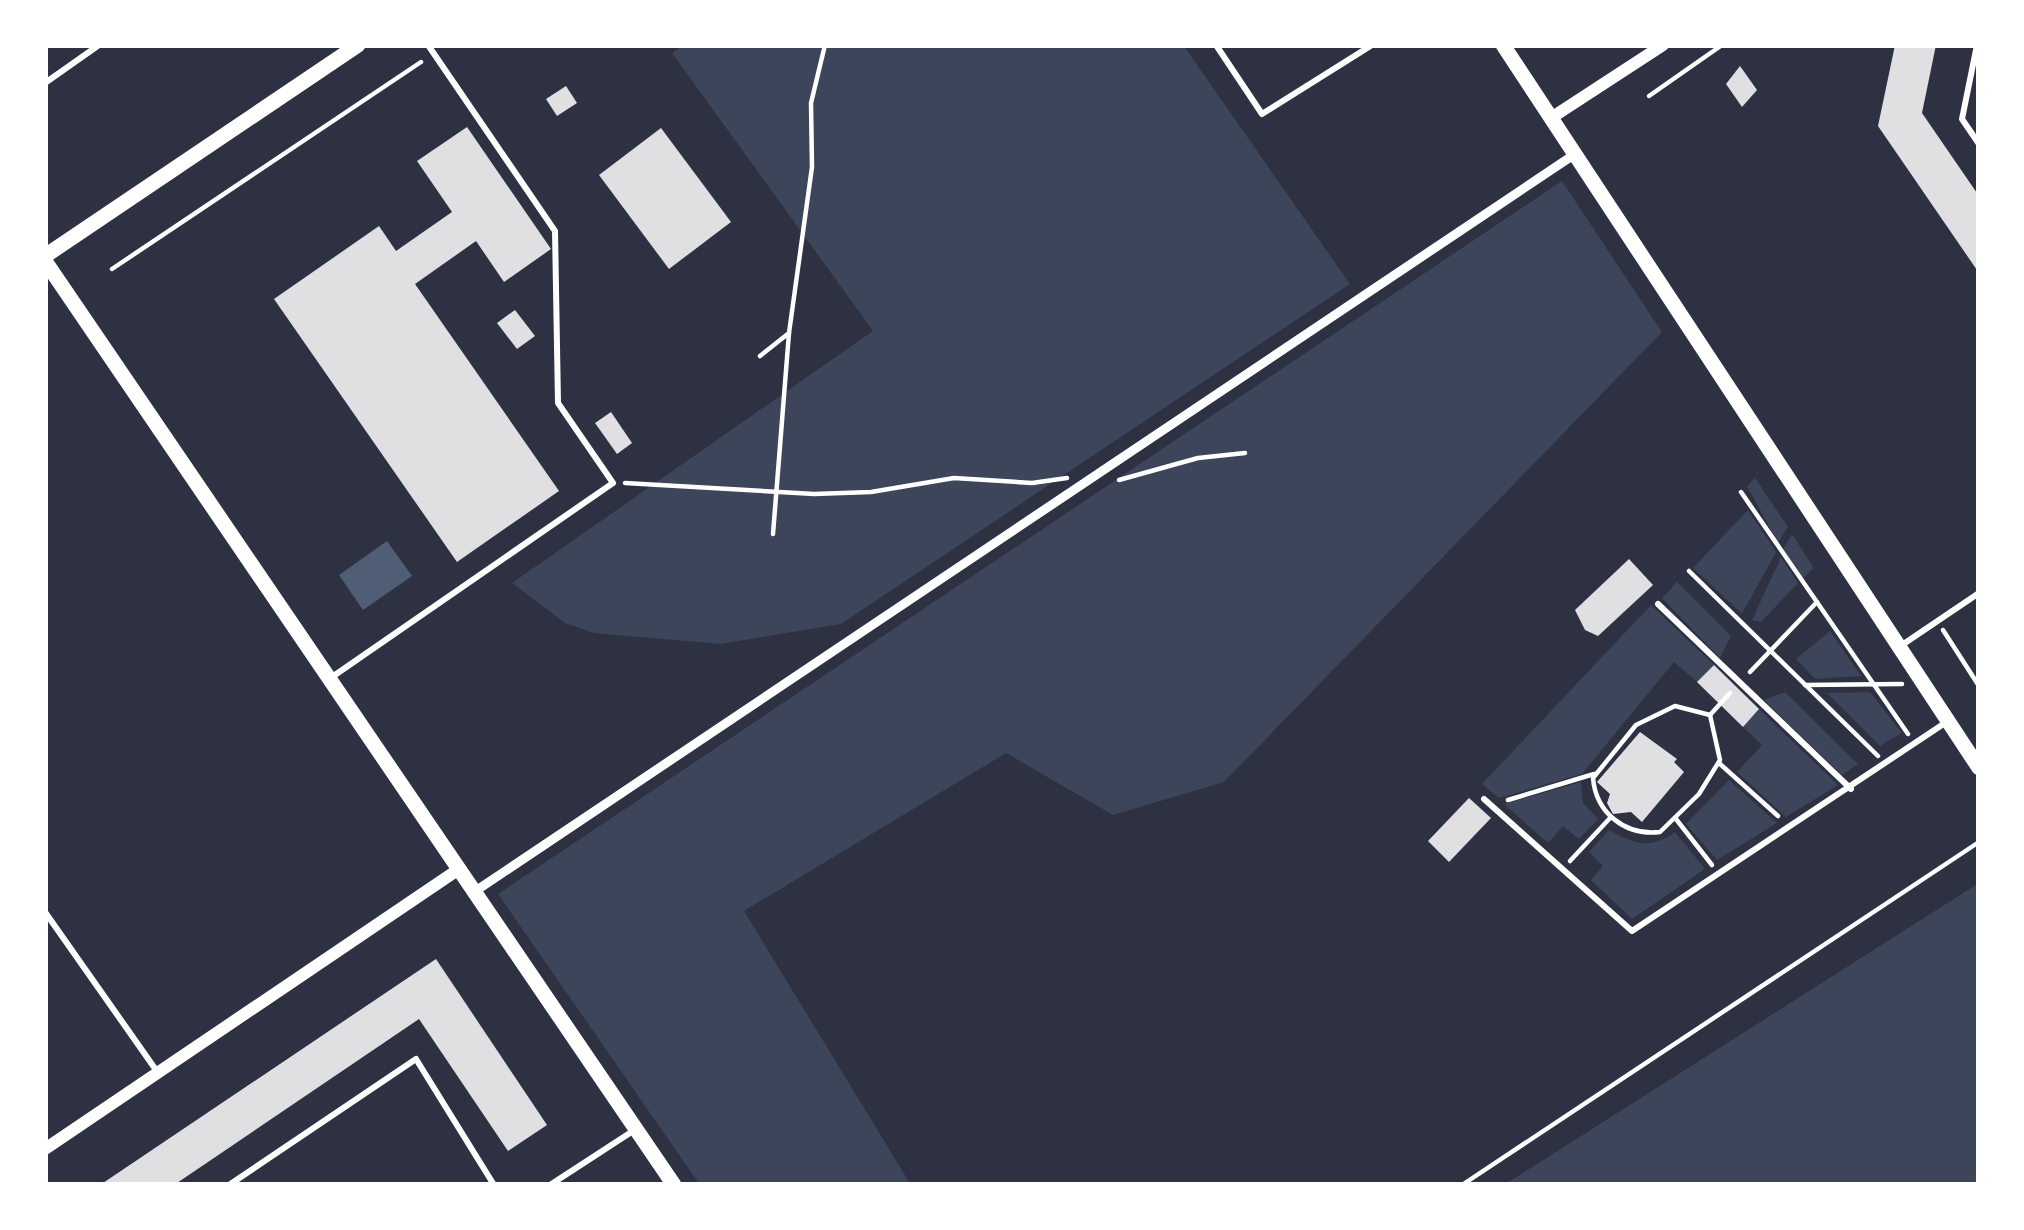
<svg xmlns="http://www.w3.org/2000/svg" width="2024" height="1230" font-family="'Noto Sans',sans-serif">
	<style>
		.green { fill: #3c4559 }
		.water { fill: #4f5d75 }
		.building { fill: #e0e0e3 }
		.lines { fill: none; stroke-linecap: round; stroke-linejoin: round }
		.path { stroke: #fff; stroke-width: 4.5 }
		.service { stroke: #fff; stroke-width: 6 }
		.pedestrian { stroke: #fff; stroke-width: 9 }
		.minor { stroke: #fff; stroke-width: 12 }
		.tertiary { stroke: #fff; stroke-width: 15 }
	</style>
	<rect width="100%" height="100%" fill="#2d3142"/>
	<!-- green -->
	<g class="green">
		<path d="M 683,45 L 1183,45 L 1350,284 L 841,624 L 720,644 L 594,633 L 565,623 L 512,583 L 873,331 L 672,53 Z"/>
		<path d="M 1562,181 L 1662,332 L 1224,782 L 1113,815 L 1006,753 L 744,911 L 911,1185 L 700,1185 L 498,894 Z"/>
		<path d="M 1755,478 L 1788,527 L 1778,543 L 1747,486 Z"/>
		<path d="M 1748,510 L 1776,552 L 1742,614 L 1693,568 Z"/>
		<path d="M 1792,534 L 1814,568 L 1802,579 L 1783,549 Z"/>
		<path d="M 1781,557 L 1798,583 L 1761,622 L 1752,620 Z"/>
		<path d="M 1677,582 L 1731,636 L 1720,658 L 1662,598 Z"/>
		<path d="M 1651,605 L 1714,665 L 1697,682 L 1674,662 L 1582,774 L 1499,798 L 1482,784 Z"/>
		<path d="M 1830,631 L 1861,676 L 1815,679 L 1796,659 Z"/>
		<path d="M 1785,692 L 1858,764 L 1842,775 L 1764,700 Z"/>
		<path d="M 1870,692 L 1902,733 L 1880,746 L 1827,693 Z"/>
		<path d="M 1759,709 L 1838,785 L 1786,817 L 1737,772 L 1762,745 L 1743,727 Z"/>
		<path d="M 1729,780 L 1777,823 L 1717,860 L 1686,824 Z"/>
		<path d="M 1581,782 L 1583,803 L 1598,819 L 1579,839 L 1563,826 L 1548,843 L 1504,804 Z"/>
		<path d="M 1609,830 C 1634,844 1651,850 1675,832 L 1705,869 L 1632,919 L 1591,880 L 1603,866 L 1589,852 Z"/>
		<path d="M 1979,883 L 1979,1185 L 1504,1185 Z"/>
	</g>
	<!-- water -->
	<path class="water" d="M 387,541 L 412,576 L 363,610 L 339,575 Z"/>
	<!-- building -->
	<g class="building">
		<path d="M 1895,45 L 1936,45 L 1922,113 L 1979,196 L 1979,273 L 1878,126 Z"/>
		<path d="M 1740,66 L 1757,90 L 1742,107 L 1726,84 Z"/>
		<path d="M 566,86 L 577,103 L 557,116 L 546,99 Z"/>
		<path d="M 467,127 L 551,249 L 504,282 L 476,241 L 415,284 L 559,491 L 457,562 L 274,299 L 379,226 L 396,251 L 452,212 L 417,161 Z"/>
		<path d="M 661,128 L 731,222 L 669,269 L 599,175 Z"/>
		<path d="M 515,310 L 535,336 L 517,349 L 497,323 Z"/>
		<path d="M 611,412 L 632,443 L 617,454 L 595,423 Z"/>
		<path d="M 1629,559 L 1653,585 L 1598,636 L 1585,630 L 1575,610 Z"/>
		<path d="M 1714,665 L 1759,709 L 1743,727 L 1697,682 Z"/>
		<path d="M 1640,732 L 1677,759 L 1674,762 L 1684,772 L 1642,822 L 1631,812 L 1613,814 L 1607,803 L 1610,794 L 1597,782 Z"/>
		<path d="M 1469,798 L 1491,818 L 1449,862 L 1428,841 Z"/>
		<path d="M 436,959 L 547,1125 L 508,1151 L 419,1019 L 174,1185 L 100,1185 Z"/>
	</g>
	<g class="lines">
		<!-- path -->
		<g class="path">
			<path d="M 1649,96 L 1722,45"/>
			<path d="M 112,269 L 421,62"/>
			<path d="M 789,333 L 812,167 L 811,103 L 825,45"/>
			<path d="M 760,356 L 789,333 L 773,534"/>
			<path d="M 1119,480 L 1198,458 L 1245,453"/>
			<path d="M 625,483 L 814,494 L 871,492 L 954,478 L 1032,483 L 1067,478"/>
			<path d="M 1741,492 L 1908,734"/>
			<path d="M 1689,571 L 1878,756"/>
			<path d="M 1943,630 L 1979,686"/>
			<path d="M 1750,672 L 1817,602"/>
			<path d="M 1805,685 L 1902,684"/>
			<path d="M 1675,706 L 1710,715 L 1720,760 L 1699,794 L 1660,832 C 1625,836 1596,813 1593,778 L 1636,725 Z"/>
			<path d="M 1710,715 L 1730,693"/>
			<path d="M 1719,763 L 1778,816"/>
			<path d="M 1508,800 L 1594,774"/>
			<path d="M 1676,819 L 1712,865"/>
			<path d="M 1570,861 L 1611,817"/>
			<path d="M 1462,1185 L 1979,842"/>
		</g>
		<!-- service -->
		<g class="service">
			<path d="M 1216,45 L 1262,114 L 1372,45"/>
			<path d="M 1977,45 L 1962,119 L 1979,144"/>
			<path d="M 45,83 L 99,45"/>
			<path d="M 1658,604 L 1851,789"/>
			<path d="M 1902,645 L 1979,593"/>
			<path d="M 332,677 L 613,483 L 558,403 L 555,231 L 428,45"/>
			<path d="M 1484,799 L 1632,931 L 1948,721"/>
			<path d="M 45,912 L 156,1070"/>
			<path d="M 229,1185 L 416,1059 L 494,1185"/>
			<path d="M 550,1185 L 633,1131"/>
		</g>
		<!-- pedestrian -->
		<path class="pedestrian" d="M 474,892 L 1575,154"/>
		<!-- minor -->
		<g class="minor">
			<path d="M 1551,118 L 1663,45"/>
			<path d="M 45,1149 L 459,869"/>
		</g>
		<!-- tertiary -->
		<g class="tertiary">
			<path d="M 1503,45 L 1979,768"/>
			<path d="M 45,256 L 358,45"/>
			<path d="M 45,261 L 674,1185"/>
		</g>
	</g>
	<!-- border -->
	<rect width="2024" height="1230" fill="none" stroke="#ffffff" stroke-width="96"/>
</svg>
